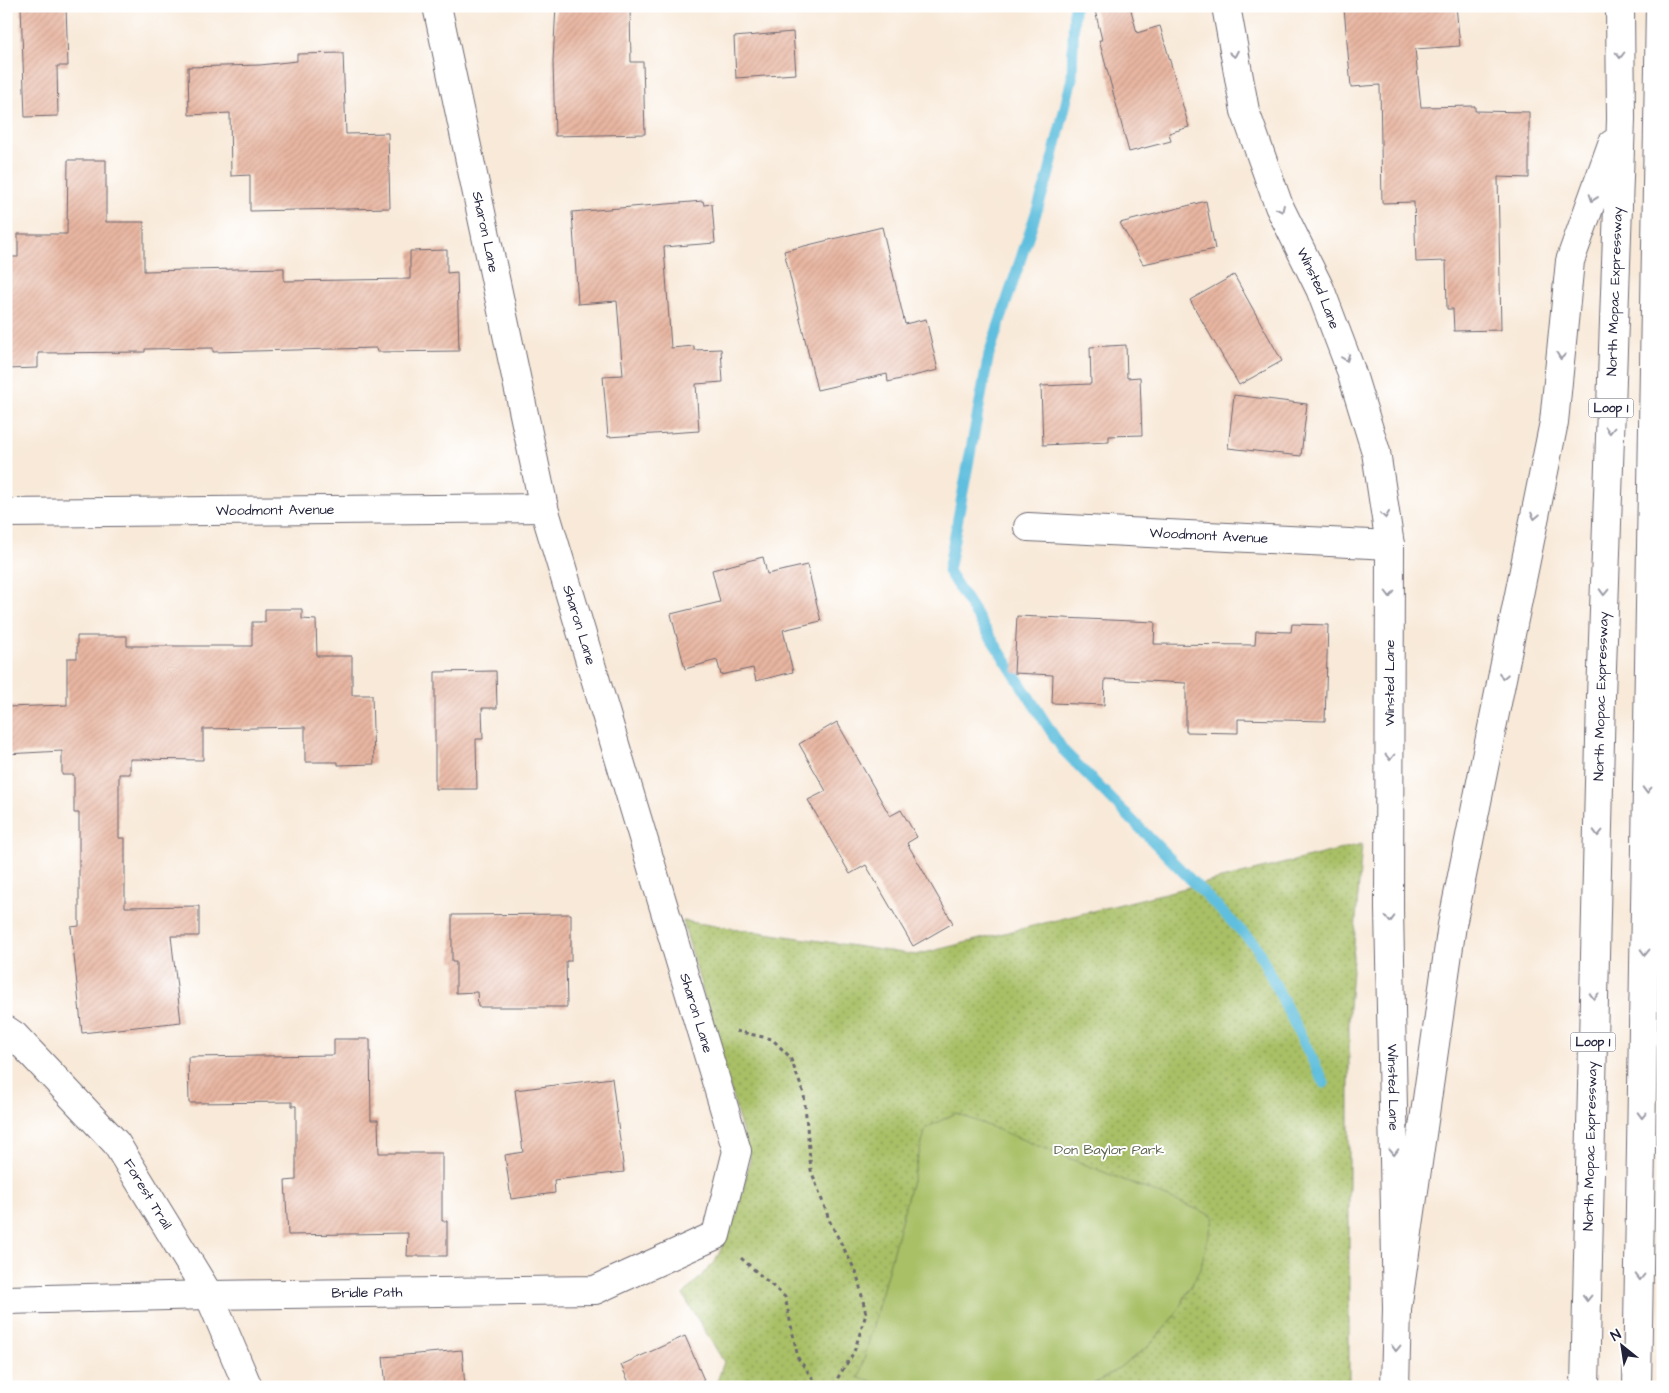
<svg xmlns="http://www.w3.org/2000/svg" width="1669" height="1393" font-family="'Architects Daughter',sans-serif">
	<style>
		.grass { fill: url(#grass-dots); stroke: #667150 }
		.pitch { fill: #a9c066; stroke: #667150 }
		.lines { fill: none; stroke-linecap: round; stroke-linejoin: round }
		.stream { stroke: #60bfde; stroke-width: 11 }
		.building { fill: url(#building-hatch) }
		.street-casing { stroke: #6d6872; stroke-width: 30 }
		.secondary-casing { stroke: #6d6872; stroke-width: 30 }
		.highway-casing { stroke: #6d6872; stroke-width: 30 }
		.path { stroke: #6d6872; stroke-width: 3; stroke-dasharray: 4 4; stroke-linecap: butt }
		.street { stroke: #fff; stroke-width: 28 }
		.secondary { stroke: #fff; stroke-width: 28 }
		.highway { stroke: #fff; stroke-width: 28 }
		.oneway { stroke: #9c9ca7 }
		.labels { text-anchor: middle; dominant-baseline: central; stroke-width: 4; stroke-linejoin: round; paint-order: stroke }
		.shield { fill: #fff; stroke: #646476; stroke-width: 1 }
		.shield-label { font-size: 12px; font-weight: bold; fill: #22223b }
		.street-label { font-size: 14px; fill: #22223b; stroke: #fff }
		.park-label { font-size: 14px; fill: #58614c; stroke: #fff }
	</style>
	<defs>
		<pattern id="grass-dots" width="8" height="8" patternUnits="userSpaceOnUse" patternTransform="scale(1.25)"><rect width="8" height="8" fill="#a9c066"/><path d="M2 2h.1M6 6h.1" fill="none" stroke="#899c55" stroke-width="1.8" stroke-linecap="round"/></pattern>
		<pattern id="building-hatch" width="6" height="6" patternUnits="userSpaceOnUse" patternTransform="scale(1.25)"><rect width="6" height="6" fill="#e8b6a1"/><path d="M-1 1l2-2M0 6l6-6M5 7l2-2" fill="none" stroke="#c79c8c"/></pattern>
	</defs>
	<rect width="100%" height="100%" fill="#fff"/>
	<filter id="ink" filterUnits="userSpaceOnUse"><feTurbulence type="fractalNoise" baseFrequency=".02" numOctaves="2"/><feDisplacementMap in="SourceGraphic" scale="10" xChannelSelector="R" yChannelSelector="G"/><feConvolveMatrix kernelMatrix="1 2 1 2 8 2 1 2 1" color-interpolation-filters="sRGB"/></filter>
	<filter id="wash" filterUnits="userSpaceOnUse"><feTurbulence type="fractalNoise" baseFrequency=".0096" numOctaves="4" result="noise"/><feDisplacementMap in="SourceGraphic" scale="20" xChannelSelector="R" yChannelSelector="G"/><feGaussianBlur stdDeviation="1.12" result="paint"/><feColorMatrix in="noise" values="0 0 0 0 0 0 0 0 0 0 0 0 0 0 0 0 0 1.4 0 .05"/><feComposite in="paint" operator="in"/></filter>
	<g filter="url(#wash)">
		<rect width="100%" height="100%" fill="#f8e9d8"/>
		<!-- grass -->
		<path class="grass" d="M 1362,844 L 1349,1008 L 1349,1387 L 715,1387 L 724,1362 L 683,1295 L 715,1262 L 737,1214 L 750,1159 L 683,921 L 916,955 Z"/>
		<!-- pitch -->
		<path class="pitch" d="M 956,1113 L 1214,1216 L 1200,1269 L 1174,1317 L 1148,1347 L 1106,1377 L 1086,1387 L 890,1387 L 859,1378 L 926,1128 Z"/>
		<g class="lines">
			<!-- stream -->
			<path class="stream" d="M 1074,6 L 1072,78 L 1048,177 L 989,354 L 948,571 L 1063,750 L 1256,946 L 1324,1083"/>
		</g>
		<g id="blocks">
			<!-- building -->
			<g class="building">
				<path d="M 21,6 L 66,6 L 68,66 L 57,66 L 58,116 L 25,117 Z"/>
				<path d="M 556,6 L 630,6 L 631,62 L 643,62 L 645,134 L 555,136 L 553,61 Z"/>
				<path d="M 1094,6 L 1130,6 L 1137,33 L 1160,26 L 1189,127 L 1169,133 L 1171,141 L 1129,152 L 1099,40 L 1102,40 Z"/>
				<path d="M 1367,6 L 1456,6 L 1460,46 L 1415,49 L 1421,107 L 1475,106 L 1475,111 L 1529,112 L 1529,178 L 1498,177 L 1501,330 L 1454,331 L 1453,309 L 1447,309 L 1446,261 L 1416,262 L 1414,202 L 1382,203 L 1380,85 L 1351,87 L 1344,8 Z"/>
				<path d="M 793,32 L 796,74 L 736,78 L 734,37 Z"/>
				<path d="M 343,53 L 346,134 L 388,133 L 390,208 L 250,211 L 250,175 L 231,176 L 230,113 L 189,115 L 188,67 L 260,65 L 297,61 L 297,54 Z"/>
				<path d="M 68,160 L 106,160 L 106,222 L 144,222 L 144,271 L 284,268 L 284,281 L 410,279 L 410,251 L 447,250 L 447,273 L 457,272 L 459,351 L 377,352 L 376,348 L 213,352 L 213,348 L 145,349 L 145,352 L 38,353 L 38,368 L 6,369 L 6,257 L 18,257 L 18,234 L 67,234 Z"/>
				<path d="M 703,201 L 704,205 L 712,204 L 715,243 L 664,247 L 671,348 L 694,346 L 694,350 L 721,349 L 723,382 L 696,384 L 699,431 L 608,437 L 603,376 L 623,375 L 617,301 L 578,304 L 572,212 Z"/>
				<path d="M 1206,201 L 1215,249 L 1143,264 L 1120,223 Z"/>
				<path d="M 882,227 L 905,324 L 926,319 L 938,370 L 888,382 L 887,374 L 817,390 L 784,251 Z"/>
				<path d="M 1234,275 L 1282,361 L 1239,385 L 1190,300 Z"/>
				<path d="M 1126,345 L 1127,378 L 1140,377 L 1142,435 L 1109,436 L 1109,442 L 1043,445 L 1041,386 L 1091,384 L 1090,347 Z"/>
				<path d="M 1234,395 L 1307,404 L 1301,456 L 1228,448 Z"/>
				<path d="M 763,557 L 767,574 L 807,565 L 821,621 L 783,630 L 793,672 L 756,681 L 753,668 L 721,675 L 717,660 L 685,669 L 671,614 L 720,602 L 712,570 Z"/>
				<path d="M 265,609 L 302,609 L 302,619 L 316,620 L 317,656 L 352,656 L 352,695 L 372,695 L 374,764 L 338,765 L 338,762 L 305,762 L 305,727 L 203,729 L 203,760 L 130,759 L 130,774 L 119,774 L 119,838 L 125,838 L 125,907 L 199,906 L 199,936 L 171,936 L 181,1022 L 82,1033 L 71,927 L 79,926 L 79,813 L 74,813 L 74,775 L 62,775 L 62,751 L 6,754 L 6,707 L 67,705 L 67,658 L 77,658 L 77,636 L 127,636 L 127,646 L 252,646 L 252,622 L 265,622 Z"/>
				<path d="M 1017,616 L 1155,622 L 1154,644 L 1255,645 L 1256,631 L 1291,632 L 1292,624 L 1328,625 L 1325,721 L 1238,719 L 1238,733 L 1186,732 L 1186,683 L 1105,679 L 1104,705 L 1052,703 L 1053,675 L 1014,673 Z"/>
				<path d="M 496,671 L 497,708 L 482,708 L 483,739 L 476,739 L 477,789 L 435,789 L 435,672 Z"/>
				<path d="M 837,722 L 890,816 L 901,810 L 917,837 L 907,843 L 953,923 L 913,946 L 866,865 L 850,874 L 808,800 L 826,791 L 799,744 Z"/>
				<path d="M 571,914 L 571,961 L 566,961 L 567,1007 L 478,1007 L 477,992 L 456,993 L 456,962 L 452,962 L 452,915 Z"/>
				<path d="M 334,1039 L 370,1039 L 371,1120 L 378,1120 L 379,1153 L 442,1153 L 442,1221 L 447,1221 L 447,1256 L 407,1256 L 408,1233 L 288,1235 L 285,1181 L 296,1180 L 296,1106 L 292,1106 L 292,1102 L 189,1103 L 188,1057 L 334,1055 Z"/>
				<path d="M 612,1078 L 624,1172 L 554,1180 L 555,1193 L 511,1199 L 505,1155 L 523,1152 L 515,1090 Z"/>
				<path d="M 685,1336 L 704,1380 L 689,1387 L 631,1387 L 621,1365 Z"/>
				<path d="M 462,1350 L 465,1387 L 386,1387 L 383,1357 Z"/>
			</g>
		</g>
	</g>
	<g filter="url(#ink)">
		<use href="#blocks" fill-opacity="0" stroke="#6d6872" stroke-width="1"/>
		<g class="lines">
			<!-- street casing -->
			<g class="street-casing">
				<g id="street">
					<path id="s1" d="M 6,513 L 544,508"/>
					<path id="s2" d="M 1028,527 L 1390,545"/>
					<path id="s3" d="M 6,1030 L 15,1036 L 116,1143 L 209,1295 L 248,1387"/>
					<path id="s4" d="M 6,1300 L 209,1295 L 595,1290 L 716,1235 L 737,1151 L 544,508 L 437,6"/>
				</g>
			</g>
			<!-- secondary casing -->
			<g class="secondary-casing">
				<g id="secondary">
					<path id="s5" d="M 1226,6 L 1245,111 L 1279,206 L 1320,289 L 1350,368 L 1376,452 L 1390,545 L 1389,909 L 1397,1309 L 1395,1387"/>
				</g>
			</g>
			<!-- highway casing -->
			<g class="highway-casing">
				<g id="highway">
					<path d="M 1397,1309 L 1452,925 L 1554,422 L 1570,261 L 1612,144"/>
					<path id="s6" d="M 1585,1387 L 1601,697 L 1621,119 L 1620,6"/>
					<path d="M 1637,1387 L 1660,6"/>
				</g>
			</g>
			<!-- path -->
			<g class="path">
				<path d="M 736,1031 L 772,1039 L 790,1057 L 804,1094 L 811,1170 L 830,1222 L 857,1274 L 866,1314 L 854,1352 L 832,1387"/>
				<path d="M 741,1258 L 785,1297 L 798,1358 L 819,1387"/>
			</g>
			<!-- street -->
			<use href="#street" class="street"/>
			<!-- secondary -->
			<use href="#secondary" class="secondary"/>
			<!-- highway -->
			<use href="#highway" class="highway"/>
		</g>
		<!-- one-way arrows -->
		<defs><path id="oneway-chevron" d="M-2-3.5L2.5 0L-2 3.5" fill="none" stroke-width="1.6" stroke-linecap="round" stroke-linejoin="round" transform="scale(1.25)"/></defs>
		<g class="oneway">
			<use href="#oneway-chevron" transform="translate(1234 54) rotate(79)"/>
			<use href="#oneway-chevron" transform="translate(1620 55) rotate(90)"/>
			<use href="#oneway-chevron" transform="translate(1593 198) rotate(109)"/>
			<use href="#oneway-chevron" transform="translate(1281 209) rotate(65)"/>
			<use href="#oneway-chevron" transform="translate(1561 356) rotate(96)"/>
			<use href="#oneway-chevron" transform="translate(1346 358) rotate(69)"/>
			<use href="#oneway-chevron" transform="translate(1610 430) rotate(92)"/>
			<use href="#oneway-chevron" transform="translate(1385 515) rotate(82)"/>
			<use href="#oneway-chevron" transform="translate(1535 516) rotate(101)"/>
			<use href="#oneway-chevron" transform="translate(1604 592) rotate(92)"/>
			<use href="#oneway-chevron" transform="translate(1390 594) rotate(90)"/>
			<use href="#oneway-chevron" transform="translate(1503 676) rotate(101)"/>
			<use href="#oneway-chevron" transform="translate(1390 757) rotate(90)"/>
			<use href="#oneway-chevron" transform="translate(1647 790) rotate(91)"/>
			<use href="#oneway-chevron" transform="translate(1598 833) rotate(91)"/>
			<use href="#oneway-chevron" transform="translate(1390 919) rotate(89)"/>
			<use href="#oneway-chevron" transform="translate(1645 952) rotate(91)"/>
			<use href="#oneway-chevron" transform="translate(1594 996) rotate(91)"/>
			<use href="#oneway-chevron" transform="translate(1642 1115) rotate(91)"/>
			<use href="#oneway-chevron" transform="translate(1394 1152) rotate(89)"/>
			<use href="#oneway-chevron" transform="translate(1640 1277) rotate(91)"/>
			<use href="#oneway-chevron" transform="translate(1587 1298) rotate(91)"/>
			<use href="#oneway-chevron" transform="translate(1396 1348) rotate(91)"/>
		</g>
	</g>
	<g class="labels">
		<!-- shield labels -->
		<g class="shield">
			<rect x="1588.5" y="398.5" width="45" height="19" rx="4"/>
			<rect x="1570.5" y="1032.5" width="45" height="19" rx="4"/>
		</g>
		<g class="shield-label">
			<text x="1611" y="408">Loop 1</text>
			<text x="1593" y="1042">Loop 1</text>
		</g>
		<!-- street labels -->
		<g class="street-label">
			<text transform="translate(485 232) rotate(78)">Sharon Lane</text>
			<text stroke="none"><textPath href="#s5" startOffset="299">Winsted Lane</textPath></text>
			<text stroke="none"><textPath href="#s6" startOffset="1096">North Mopac Expressway</textPath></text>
			<text stroke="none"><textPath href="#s1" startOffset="269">Woodmont Avenue</textPath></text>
			<text stroke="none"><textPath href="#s2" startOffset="181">Woodmont Avenue</textPath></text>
			<text transform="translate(579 625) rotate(73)">Sharon Lane</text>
			<text transform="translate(1390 683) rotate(-90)">Winsted Lane</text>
			<text stroke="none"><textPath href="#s6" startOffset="691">North Mopac Expressway</textPath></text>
			<text transform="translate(696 1013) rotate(73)">Sharon Lane</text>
			<text stroke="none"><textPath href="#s5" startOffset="1109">Winsted Lane</textPath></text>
			<text stroke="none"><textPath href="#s6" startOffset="241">North Mopac Expressway</textPath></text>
			<text stroke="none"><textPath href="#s3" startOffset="218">Forest Trail</textPath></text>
			<text stroke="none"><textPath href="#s4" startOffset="361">Bridle Path</textPath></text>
		</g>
		<!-- park labels -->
		<g class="park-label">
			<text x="1109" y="1150">Don Baylor Park</text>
		</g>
	</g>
	<!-- margin -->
	<rect width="1669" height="1393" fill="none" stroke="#fff" stroke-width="25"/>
	<!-- north arrow -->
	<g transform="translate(1622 1346) rotate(330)" stroke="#ffffff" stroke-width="4" paint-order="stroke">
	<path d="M0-4L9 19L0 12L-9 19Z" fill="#22223b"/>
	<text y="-8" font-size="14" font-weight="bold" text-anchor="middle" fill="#22223b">N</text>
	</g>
</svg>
